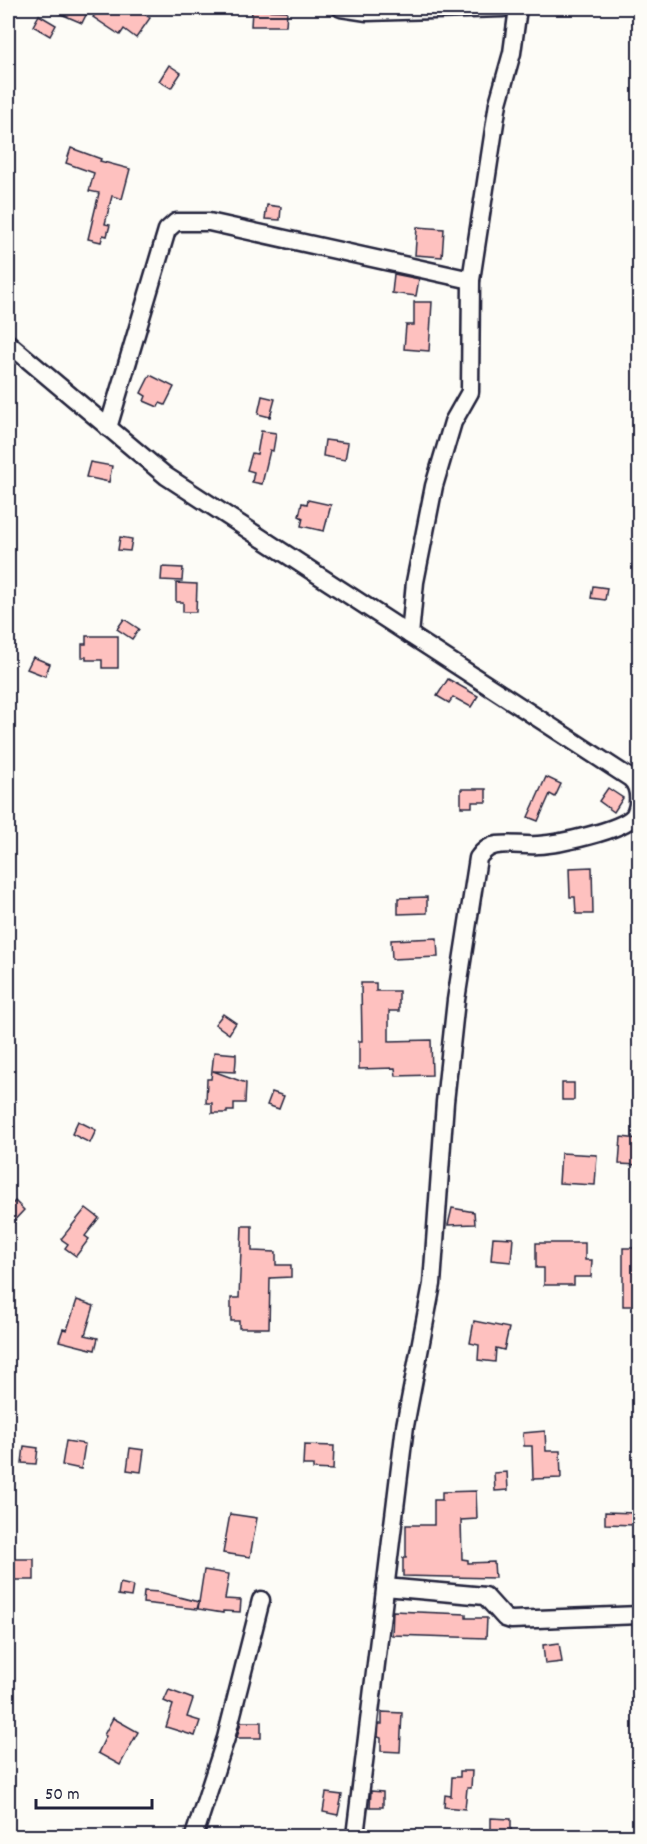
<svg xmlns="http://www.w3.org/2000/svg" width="647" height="1844" font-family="Dekko,sans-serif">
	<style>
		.building { fill: #fec1bf; stroke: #22223b; stroke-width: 1.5 }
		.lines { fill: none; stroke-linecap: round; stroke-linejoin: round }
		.street-casing { stroke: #22223b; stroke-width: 21 }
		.street { stroke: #fdfcf7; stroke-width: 16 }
	</style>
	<rect width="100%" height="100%" fill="#fdfcf7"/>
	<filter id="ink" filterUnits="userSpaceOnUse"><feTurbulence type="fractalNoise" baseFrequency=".0167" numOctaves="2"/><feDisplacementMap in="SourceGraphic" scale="12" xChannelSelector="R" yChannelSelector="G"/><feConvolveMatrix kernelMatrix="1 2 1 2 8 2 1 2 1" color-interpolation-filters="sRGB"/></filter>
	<g filter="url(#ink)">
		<!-- building -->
		<g class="building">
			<path d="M 47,8 L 79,8 L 88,11 L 82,23 Z"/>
			<path d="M 100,8 L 135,8 L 150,18 L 136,38 L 124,29 L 120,35 L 93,17 Z"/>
			<path d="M 252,10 L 287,11 L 286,26 L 251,26 Z"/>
			<path d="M 39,15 L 56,25 L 50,36 L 33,26 Z"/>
			<path d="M 169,65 L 181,73 L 171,88 L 159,81 Z"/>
			<path d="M 71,148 L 101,159 L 100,161 L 130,169 L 122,199 L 112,196 L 105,224 L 110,225 L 107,236 L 103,235 L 101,242 L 88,239 L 99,193 L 89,191 L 94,173 L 66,163 Z"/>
			<path d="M 267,205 L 281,207 L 280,220 L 265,219 Z"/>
			<path d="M 417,227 L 444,229 L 442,257 L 415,255 Z"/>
			<path d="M 394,274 L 419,279 L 416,296 L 392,293 Z"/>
			<path d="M 414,302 L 432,302 L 429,351 L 404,349 L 406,325 L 414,325 Z"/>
			<path d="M 150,375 L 174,387 L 165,405 L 160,403 L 158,407 L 144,401 L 146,396 L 141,393 Z"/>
			<path d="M 262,396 L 275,399 L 270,417 L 258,414 Z"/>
			<path d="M 261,431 L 276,433 L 273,451 L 270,450 L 262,484 L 252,482 L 254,472 L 247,470 L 252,453 L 257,454 Z"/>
			<path d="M 325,440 L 348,443 L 345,460 L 323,456 Z"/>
			<path d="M 90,462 L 112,466 L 109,482 L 86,477 Z"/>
			<path d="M 308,500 L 331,505 L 324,531 L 301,526 L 303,518 L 299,516 L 302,503 L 307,504 Z"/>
			<path d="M 120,537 L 132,539 L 130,551 L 118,550 Z"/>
			<path d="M 162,567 L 183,568 L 182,581 L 161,580 Z"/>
			<path d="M 176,583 L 197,584 L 196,612 L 183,612 L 183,602 L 176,602 Z"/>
			<path d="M 593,586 L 607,588 L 605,600 L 591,598 Z"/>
			<path d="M 124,619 L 139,629 L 132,639 L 117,629 Z"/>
			<path d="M 86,636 L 118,636 L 118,668 L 102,668 L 102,660 L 86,660 L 86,657 L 82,657 L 82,644 L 86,644 Z"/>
			<path d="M 33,657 L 50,664 L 45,676 L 27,669 Z"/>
			<path d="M 448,679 L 478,696 L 471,707 L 453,697 L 449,703 L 437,696 Z"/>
			<path d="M 546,777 L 561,784 L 555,797 L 550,794 L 538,821 L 528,817 Z"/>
			<path d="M 608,788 L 623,798 L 614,812 L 599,801 Z"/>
			<path d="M 461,789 L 486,789 L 486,802 L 472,802 L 472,807 L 461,807 Z"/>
			<path d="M 592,867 L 593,914 L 576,914 L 575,897 L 570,897 L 569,868 Z"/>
			<path d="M 427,897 L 427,913 L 398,914 L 398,898 Z"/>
			<path d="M 437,938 L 438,957 L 392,959 L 391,940 Z"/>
			<path d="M 361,983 L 376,983 L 376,991 L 399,991 L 399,1011 L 389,1011 L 389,1041 L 431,1040 L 432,1075 L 396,1076 L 395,1068 L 359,1069 L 359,1041 L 362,1041 Z"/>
			<path d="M 223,1014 L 236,1023 L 229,1034 L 215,1024 Z"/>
			<path d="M 214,1052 L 236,1054 L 236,1060 L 235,1072 L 213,1071 L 246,1083 L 245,1103 L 234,1103 L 234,1111 L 227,1111 L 227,1113 L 212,1113 L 212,1103 L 206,1103 L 207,1079 L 211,1079 Z"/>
			<rect x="562" y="1083" width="12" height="17"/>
			<path d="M 272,1092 L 284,1096 L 279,1109 L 267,1105 Z"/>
			<path d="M 78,1121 L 96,1130 L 90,1143 L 72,1134 Z"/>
			<path d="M 621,1137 L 639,1139 L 639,1165 L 619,1164 Z"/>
			<path d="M 561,1153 L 597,1155 L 595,1185 L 559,1183 Z"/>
			<path d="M 15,1201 L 24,1210 L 8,1227 L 8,1209 Z"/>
			<path d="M 86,1208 L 99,1218 L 85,1236 L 89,1239 L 76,1256 L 65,1248 L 68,1244 L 61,1239 Z"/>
			<path d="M 452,1208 L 474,1212 L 475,1224 L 448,1225 Z"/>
			<path d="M 242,1226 L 252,1226 L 252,1251 L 276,1252 L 276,1265 L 291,1265 L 291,1277 L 270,1278 L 269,1328 L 239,1328 L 239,1321 L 231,1321 L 231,1298 L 239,1298 Z"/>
			<path d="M 493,1237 L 513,1238 L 511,1262 L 491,1260 Z"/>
			<path d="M 536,1243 L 585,1243 L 585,1260 L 592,1260 L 591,1277 L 574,1277 L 574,1285 L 544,1285 L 544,1268 L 536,1268 Z"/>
			<rect x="623" y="1248" width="16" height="58"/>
			<path d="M 77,1300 L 94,1306 L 85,1335 L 98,1338 L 95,1350 L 59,1341 L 63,1329 L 67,1330 Z"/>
			<path d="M 474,1321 L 509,1328 L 504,1350 L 496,1348 L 495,1362 L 478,1360 L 479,1345 L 470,1343 Z"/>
			<path d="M 545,1431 L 546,1451 L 560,1451 L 561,1478 L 533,1479 L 532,1446 L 524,1446 L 523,1433 Z"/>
			<path d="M 66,1441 L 85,1444 L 81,1469 L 62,1465 Z"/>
			<path d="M 304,1445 L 334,1446 L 333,1470 L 313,1469 L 313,1465 L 303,1465 Z"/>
			<path d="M 24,1446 L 38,1448 L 36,1464 L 22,1463 Z"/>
			<path d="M 130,1448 L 144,1450 L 141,1472 L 127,1470 Z"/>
			<path d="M 507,1472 L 508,1490 L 495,1491 L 494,1473 Z"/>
			<path d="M 476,1491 L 477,1519 L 461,1520 L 462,1559 L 468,1560 L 468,1563 L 494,1562 L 495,1578 L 403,1576 L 403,1558 L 406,1558 L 406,1525 L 434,1525 L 434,1500 L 442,1500 L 442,1492 Z"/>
			<path d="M 605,1512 L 635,1513 L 635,1525 L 605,1524 Z"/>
			<path d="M 230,1514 L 257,1518 L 250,1557 L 223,1553 Z"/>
			<rect x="10" y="1559" width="24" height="21"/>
			<path d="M 204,1570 L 229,1574 L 225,1599 L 241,1600 L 240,1612 L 223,1611 L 223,1613 L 198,1609 Z"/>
			<path d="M 120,1583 L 133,1586 L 131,1597 L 118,1595 Z"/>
			<path d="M 144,1591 L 159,1592 L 199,1602 L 197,1609 L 143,1603 Z"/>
			<path d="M 393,1611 L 466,1614 L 466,1618 L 487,1618 L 486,1638 L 392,1635 Z"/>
			<path d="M 559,1643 L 562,1662 L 545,1664 L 543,1645 Z"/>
			<path d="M 169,1690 L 193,1699 L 187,1717 L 200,1721 L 195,1736 L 166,1727 L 173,1705 L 164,1701 Z"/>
			<path d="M 382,1712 L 402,1713 L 400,1752 L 381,1751 L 381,1738 L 378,1737 L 379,1724 L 382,1724 Z"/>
			<path d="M 113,1718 L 138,1732 L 120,1765 L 98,1753 L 106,1736 L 104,1735 Z"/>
			<path d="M 241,1722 L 261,1722 L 261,1738 L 237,1738 Z"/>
			<path d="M 460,1771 L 472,1771 L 471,1788 L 467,1788 L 465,1809 L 444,1807 L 445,1795 L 451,1796 L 452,1777 L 460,1777 Z"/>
			<path d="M 371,1791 L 383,1792 L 383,1807 L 370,1807 Z"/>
			<path d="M 326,1793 L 342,1795 L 338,1815 L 323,1812 Z"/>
			<path d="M 491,1818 L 511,1819 L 511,1833 L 491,1832 Z"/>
		</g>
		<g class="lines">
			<!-- street casing -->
			<g class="street-casing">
				<g id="street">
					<path d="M 341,8 L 367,12 L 503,8"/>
					<path d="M 8,343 L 166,476 L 630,778 C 637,784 639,793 638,803 C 638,806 636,813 634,816 C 621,831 558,844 538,845 C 525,846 510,843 497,845 C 488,846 483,851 478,858 L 456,1000 L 445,1102 L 432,1284 L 405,1426 L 355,1836"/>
					<path d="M 108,428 L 167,230 L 176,222 L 209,222 L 471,280"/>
					<path d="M 410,635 L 415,582 L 434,486 L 453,422 L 470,392 L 471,280 L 498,103 L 512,53 L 518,8"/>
					<path d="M 385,1587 L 485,1596 L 505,1618 L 511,1620 L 640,1615"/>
					<path d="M 194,1836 L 226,1738 L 261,1600"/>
				</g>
			</g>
			<!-- street -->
			<use href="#street" class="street"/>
		</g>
	</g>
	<!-- margin -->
	<rect width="647" height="1844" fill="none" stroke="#fdfcf7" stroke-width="30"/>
	<rect x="15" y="15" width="617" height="1814" fill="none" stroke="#22223b" stroke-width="2" filter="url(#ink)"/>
	<!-- scale -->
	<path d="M36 1799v9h116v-9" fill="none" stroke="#22223b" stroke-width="3"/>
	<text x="45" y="1799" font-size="18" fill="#22223b" stroke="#fdfcf7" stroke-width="4.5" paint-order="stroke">50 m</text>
</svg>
